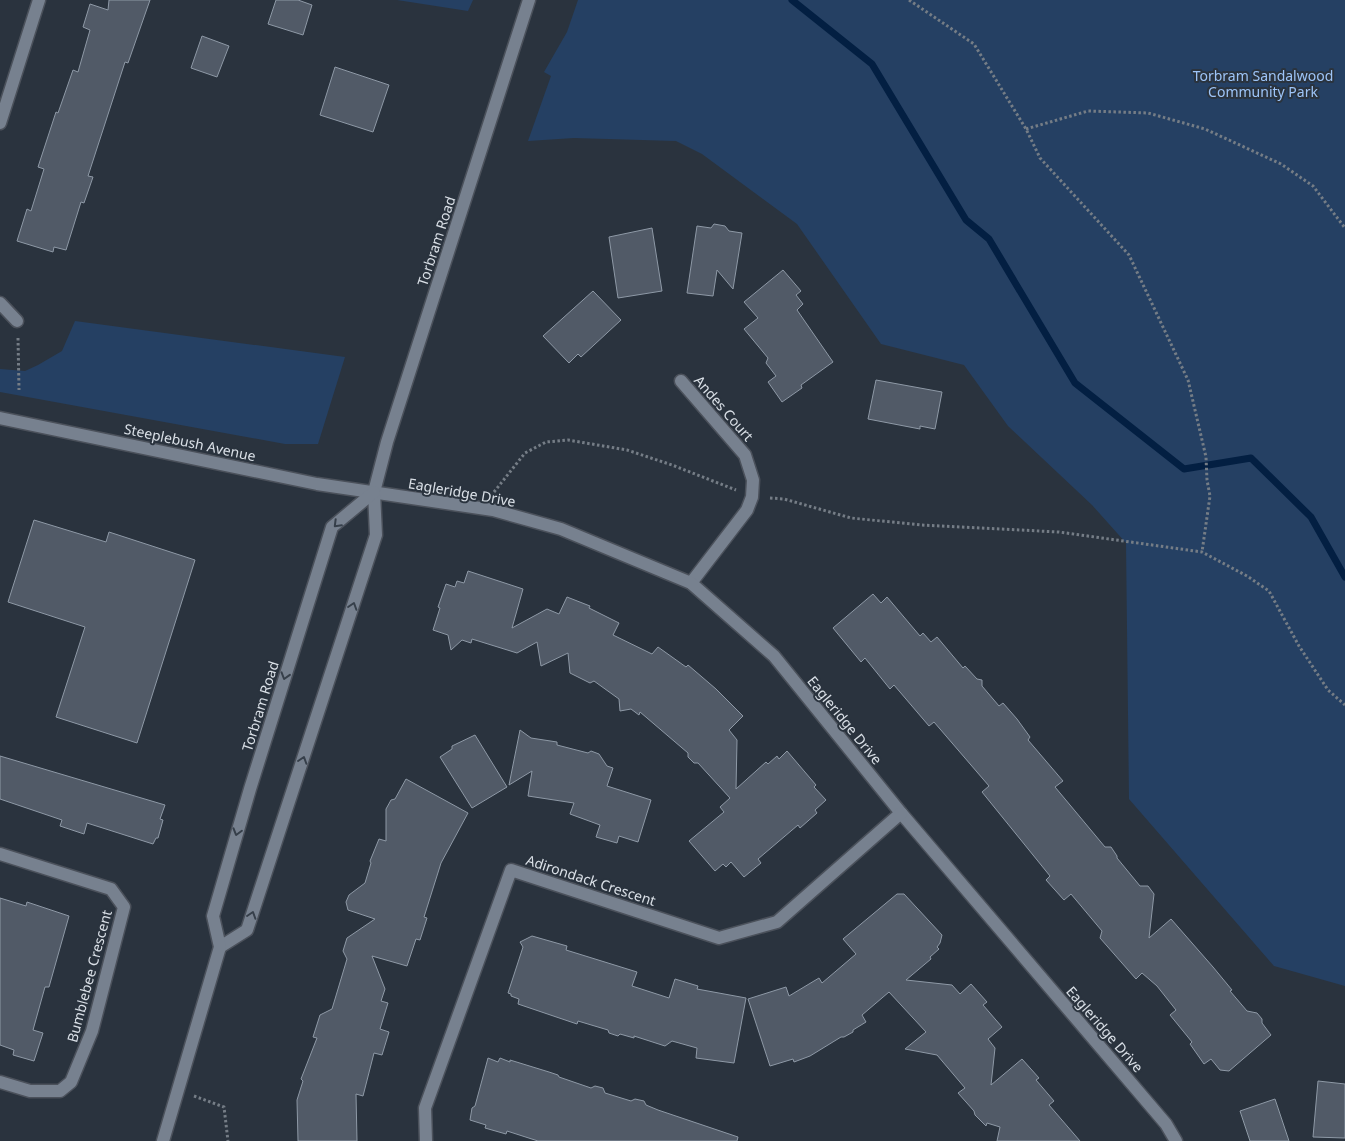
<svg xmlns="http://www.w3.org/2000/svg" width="1345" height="1141" font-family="'Noto Sans',sans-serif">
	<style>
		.green { fill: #254063 }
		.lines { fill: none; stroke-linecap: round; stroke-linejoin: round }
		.stream { stroke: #031f42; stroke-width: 7 }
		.building { fill: #515a67; stroke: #8e99a6 }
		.minor-casing { stroke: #4b515b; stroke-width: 15 }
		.secondary-casing { stroke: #4b515b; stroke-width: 15 }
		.path { stroke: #757d86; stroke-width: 3; stroke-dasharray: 2.5 2.5; stroke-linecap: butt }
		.minor { stroke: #77818f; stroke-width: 12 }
		.secondary { stroke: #77818f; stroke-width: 12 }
		.oneway { stroke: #363f4a }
		.labels { text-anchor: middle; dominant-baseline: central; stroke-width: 4; stroke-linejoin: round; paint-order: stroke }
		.park-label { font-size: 14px; fill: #9dc4f7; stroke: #2a333e }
		.street-label { font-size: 14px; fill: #dae0e7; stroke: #2a333e }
	</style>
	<rect width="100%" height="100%" fill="#2a333e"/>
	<!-- green -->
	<g class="green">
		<path d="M 397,0 L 473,0 L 468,11 Z"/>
		<path d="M 578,0 L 1345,0 L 1345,986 L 1274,966 L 1129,799 L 1126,543 L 1092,505 L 1008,426 L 964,365 L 881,344 L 797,224 L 702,154 L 676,141 L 574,138 L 528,141 L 551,76 L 544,72 L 567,32 Z"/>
		<path d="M 75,321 L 345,357 L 318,444 L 285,444 L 0,392 L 0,369 L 25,371 L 38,365 L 62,351 Z"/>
	</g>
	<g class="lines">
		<!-- stream -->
		<path class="stream" d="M 792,0 L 872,64 L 966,220 L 989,239 L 1075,383 L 1184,469 L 1251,458 L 1311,517 L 1345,577"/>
	</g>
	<!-- building -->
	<g class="building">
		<path d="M 109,0 L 150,0 L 128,63 L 125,62 L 88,176 L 93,177 L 84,203 L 81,202 L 66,250 L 54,247 L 53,252 L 17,241 L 27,209 L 31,211 L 44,169 L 38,167 L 56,112 L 58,113 L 73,70 L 78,72 L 90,30 L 83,27 L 90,4 L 108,10 Z"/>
		<path d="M 276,0 L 298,0 L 312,5 L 303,35 L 268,24 Z"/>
		<path d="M 202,36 L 229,46 L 217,77 L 191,68 Z"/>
		<path d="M 335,67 L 389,85 L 373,132 L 320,115 Z"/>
		<path d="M 714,224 L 725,226 L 729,231 L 742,233 L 733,289 L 717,270 L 713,296 L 687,293 L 697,226 L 711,228 Z"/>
		<path d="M 652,228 L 662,291 L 618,298 L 609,237 Z"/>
		<path d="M 783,270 L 801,291 L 796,295 L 803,304 L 797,310 L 833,362 L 801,385 L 802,388 L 782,402 L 768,382 L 776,376 L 766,363 L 768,358 L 744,329 L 758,318 L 744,302 Z"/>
		<path d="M 593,291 L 621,320 L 581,357 L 578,354 L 569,363 L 543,336 Z"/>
		<path d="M 876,380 L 942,392 L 935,429 L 920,426 L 920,429 L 868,419 Z"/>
		<path d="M 34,520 L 106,542 L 109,532 L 195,560 L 137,743 L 56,717 L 85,627 L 8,602 Z"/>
		<path d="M 468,571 L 523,589 L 512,628 L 547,609 L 559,614 L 567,597 L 590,606 L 589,608 L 619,623 L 613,635 L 652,654 L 658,647 L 686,667 L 688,665 L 716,689 L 743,716 L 729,730 L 737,740 L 736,789 L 766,762 L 768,764 L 777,756 L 779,759 L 787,751 L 816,785 L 814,787 L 826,800 L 815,810 L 817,813 L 800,828 L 798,825 L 758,859 L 761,863 L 744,877 L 731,862 L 726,867 L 723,864 L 715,871 L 689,841 L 724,812 L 720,807 L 730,798 L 698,763 L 694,763 L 688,757 L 688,753 L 640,712 L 639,715 L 631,709 L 620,711 L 619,699 L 594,681 L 590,683 L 570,673 L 568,653 L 541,666 L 537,642 L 517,653 L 472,639 L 471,643 L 462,640 L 451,650 L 448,635 L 433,630 L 440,608 L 438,607 L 446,584 L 455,587 L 457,581 L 464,583 Z"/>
		<path d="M 873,594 L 881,603 L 887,597 L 920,636 L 923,633 L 931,642 L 937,637 L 963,668 L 965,666 L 977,679 L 982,680 L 982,686 L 999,706 L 1003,703 L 1017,719 L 1030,737 L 1028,740 L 1063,781 L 1055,787 L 1105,847 L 1111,847 L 1117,856 L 1117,858 L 1140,886 L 1148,886 L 1154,894 L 1149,938 L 1171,919 L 1213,967 L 1232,990 L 1230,991 L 1247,1011 L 1257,1013 L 1262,1019 L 1262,1023 L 1271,1035 L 1229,1071 L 1220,1070 L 1211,1059 L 1204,1064 L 1190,1044 L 1192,1042 L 1170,1015 L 1176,1010 L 1157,986 L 1142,973 L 1136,979 L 1100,938 L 1102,931 L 1071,894 L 1064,900 L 1046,880 L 1050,876 L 982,792 L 989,786 L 934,722 L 929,726 L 894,685 L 890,689 L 865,658 L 861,662 L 833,628 Z"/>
		<path d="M 520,730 L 531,738 L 557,742 L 557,745 L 588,753 L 591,751 L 599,754 L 607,766 L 613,768 L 607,786 L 651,800 L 638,842 L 619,836 L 617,843 L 596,837 L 600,825 L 570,814 L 574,803 L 528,796 L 532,771 L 509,785 Z"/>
		<path d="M 475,735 L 507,787 L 472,808 L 440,757 L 452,749 L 452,746 Z"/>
		<path d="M 0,756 L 165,805 L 160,819 L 163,820 L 158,838 L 156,838 L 153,844 L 87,823 L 84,834 L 60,826 L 62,820 L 0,799 Z"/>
		<path d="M 406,779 L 468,813 L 441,863 L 424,917 L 427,918 L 420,940 L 416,939 L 407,966 L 372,956 L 385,989 L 381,1001 L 388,1003 L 380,1029 L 389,1032 L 382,1055 L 374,1053 L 363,1096 L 356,1094 L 357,1141 L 298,1141 L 297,1100 L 303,1081 L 301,1079 L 317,1038 L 313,1037 L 320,1015 L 332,1009 L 347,959 L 343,951 L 347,938 L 375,919 L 348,910 L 346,902 L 349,895 L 365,883 L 371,863 L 370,861 L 379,839 L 386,841 L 386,809 L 391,800 L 395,799 Z"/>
		<path d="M 897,894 L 904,894 L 942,935 L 940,943 L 937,947 L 939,949 L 930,957 L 931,959 L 906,980 L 952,985 L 960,994 L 971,984 L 987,1002 L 983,1005 L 1002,1027 L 988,1039 L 995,1048 L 991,1085 L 1022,1059 L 1039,1078 L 1036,1080 L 1054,1101 L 1049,1105 L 1080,1141 L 997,1141 L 1000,1127 L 987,1123 L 986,1126 L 975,1115 L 974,1111 L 958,1093 L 965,1088 L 937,1055 L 905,1049 L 926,1032 L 889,992 L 862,1015 L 866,1022 L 853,1030 L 853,1032 L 844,1037 L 841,1037 L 810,1056 L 794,1062 L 793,1059 L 770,1066 L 748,999 L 786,987 L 789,996 L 819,978 L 822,983 L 856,954 L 843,939 Z"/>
		<path d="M 0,898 L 26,906 L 27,902 L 69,916 L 49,987 L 45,987 L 33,1030 L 43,1033 L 34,1061 L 13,1055 L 14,1050 L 0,1045 Z"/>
		<path d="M 532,936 L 567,946 L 566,950 L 637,972 L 632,986 L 669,998 L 675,979 L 698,986 L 697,989 L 746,998 L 734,1063 L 696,1058 L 697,1048 L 672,1041 L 665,1046 L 634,1036 L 634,1038 L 620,1034 L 618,1036 L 609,1033 L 608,1030 L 578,1021 L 577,1024 L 518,1004 L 519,999 L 511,996 L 511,994 L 508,993 L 523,947 L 520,942 Z"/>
		<path d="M 488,1058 L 498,1062 L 500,1058 L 510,1062 L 510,1060 L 549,1072 L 558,1075 L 559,1077 L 591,1088 L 595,1086 L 603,1088 L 605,1093 L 631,1101 L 635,1099 L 644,1101 L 646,1105 L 658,1110 L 738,1137 L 737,1141 L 538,1141 L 507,1131 L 506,1134 L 485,1128 L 486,1125 L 470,1120 L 472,1108 L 475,1106 Z"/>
		<path d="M 1318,1081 L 1345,1084 L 1345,1138 L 1313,1137 Z"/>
		<path d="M 1275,1099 L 1289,1141 L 1250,1141 L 1240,1111 Z"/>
	</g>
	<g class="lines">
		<!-- minor casing -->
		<g class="minor-casing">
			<g id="minor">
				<path d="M 0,123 L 39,0"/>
				<path d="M 0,303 L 17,321"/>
				<path d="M 681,381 L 745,455 L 753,480 L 752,497 L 747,510 L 691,583"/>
				<path d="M 0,418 L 317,484 L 493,510 L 561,529 L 691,583 L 774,656 L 901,813 L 1166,1124 L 1176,1141"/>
				<path d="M 0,854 L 111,889 L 124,907 L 92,1031 L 71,1082 L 60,1091 L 30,1091 L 0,1082"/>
				<path d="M 426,1141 L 425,1108 L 511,870 L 719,938 L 777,922 L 901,813"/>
			</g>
		</g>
		<!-- secondary casing -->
		<g class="secondary-casing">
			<g id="secondary">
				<path d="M 220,947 L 247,930 L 376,535 L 374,492 L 387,442 L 529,0"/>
				<path d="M 163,1141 L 220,947 L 213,916 L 250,789 L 332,527 L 374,492"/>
			</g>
		</g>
		<!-- path -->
		<g class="path">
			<path d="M 909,0 L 974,44 L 1026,129 L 1040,158 L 1129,255 L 1188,380 L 1206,457 L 1207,480 L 1210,496 L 1202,552"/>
			<path d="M 1026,129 L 1088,111 L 1148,113 L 1205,129 L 1281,164 L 1313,186 L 1345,228"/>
			<path d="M 18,338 L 19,390"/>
			<path d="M 494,492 L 525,453 L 546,442 L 568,440 L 627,450 L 672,465 L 736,490"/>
			<path d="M 770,498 L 784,499 L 851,518 L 921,525 L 1059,532 L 1202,552 L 1247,576 L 1269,591 L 1299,646 L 1328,690 L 1345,705"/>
			<path d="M 194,1096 L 224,1107 L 228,1141"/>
		</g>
		<!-- minor -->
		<use href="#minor" class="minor"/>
		<!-- secondary -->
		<use href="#secondary" class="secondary"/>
	</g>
	<!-- one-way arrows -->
	<defs><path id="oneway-chevron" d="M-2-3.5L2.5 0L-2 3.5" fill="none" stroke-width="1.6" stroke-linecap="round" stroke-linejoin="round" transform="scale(1.25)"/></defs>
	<g class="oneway">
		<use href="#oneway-chevron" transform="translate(337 524) rotate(135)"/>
		<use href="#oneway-chevron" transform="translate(353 606) rotate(-72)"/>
		<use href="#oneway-chevron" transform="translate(285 676) rotate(107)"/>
		<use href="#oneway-chevron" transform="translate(303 760) rotate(-72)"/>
		<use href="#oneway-chevron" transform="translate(237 832) rotate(106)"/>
		<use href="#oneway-chevron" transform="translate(252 915) rotate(-72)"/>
	</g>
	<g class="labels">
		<!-- park labels -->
		<g class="park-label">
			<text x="1263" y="75">Torbram Sandalwood<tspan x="1263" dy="16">Community Park</tspan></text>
		</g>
		<!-- street labels -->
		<g class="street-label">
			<text transform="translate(436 241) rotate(-72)">Torbram Road</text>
			<text transform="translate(724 408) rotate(49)">Andes Court</text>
			<text transform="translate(190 442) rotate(12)">Steeplebush Avenue</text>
			<text transform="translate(462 492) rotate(10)">Eagleridge Drive</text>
			<text transform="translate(260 706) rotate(-73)">Torbram Road</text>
			<text transform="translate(845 720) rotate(51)">Eagleridge Drive</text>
			<text transform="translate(591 880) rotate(18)">Adirondack Crescent</text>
			<text transform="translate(89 976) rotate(-75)">Bumblebee Crescent</text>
			<text transform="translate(1105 1029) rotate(49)">Eagleridge Drive</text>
		</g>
	</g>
</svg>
